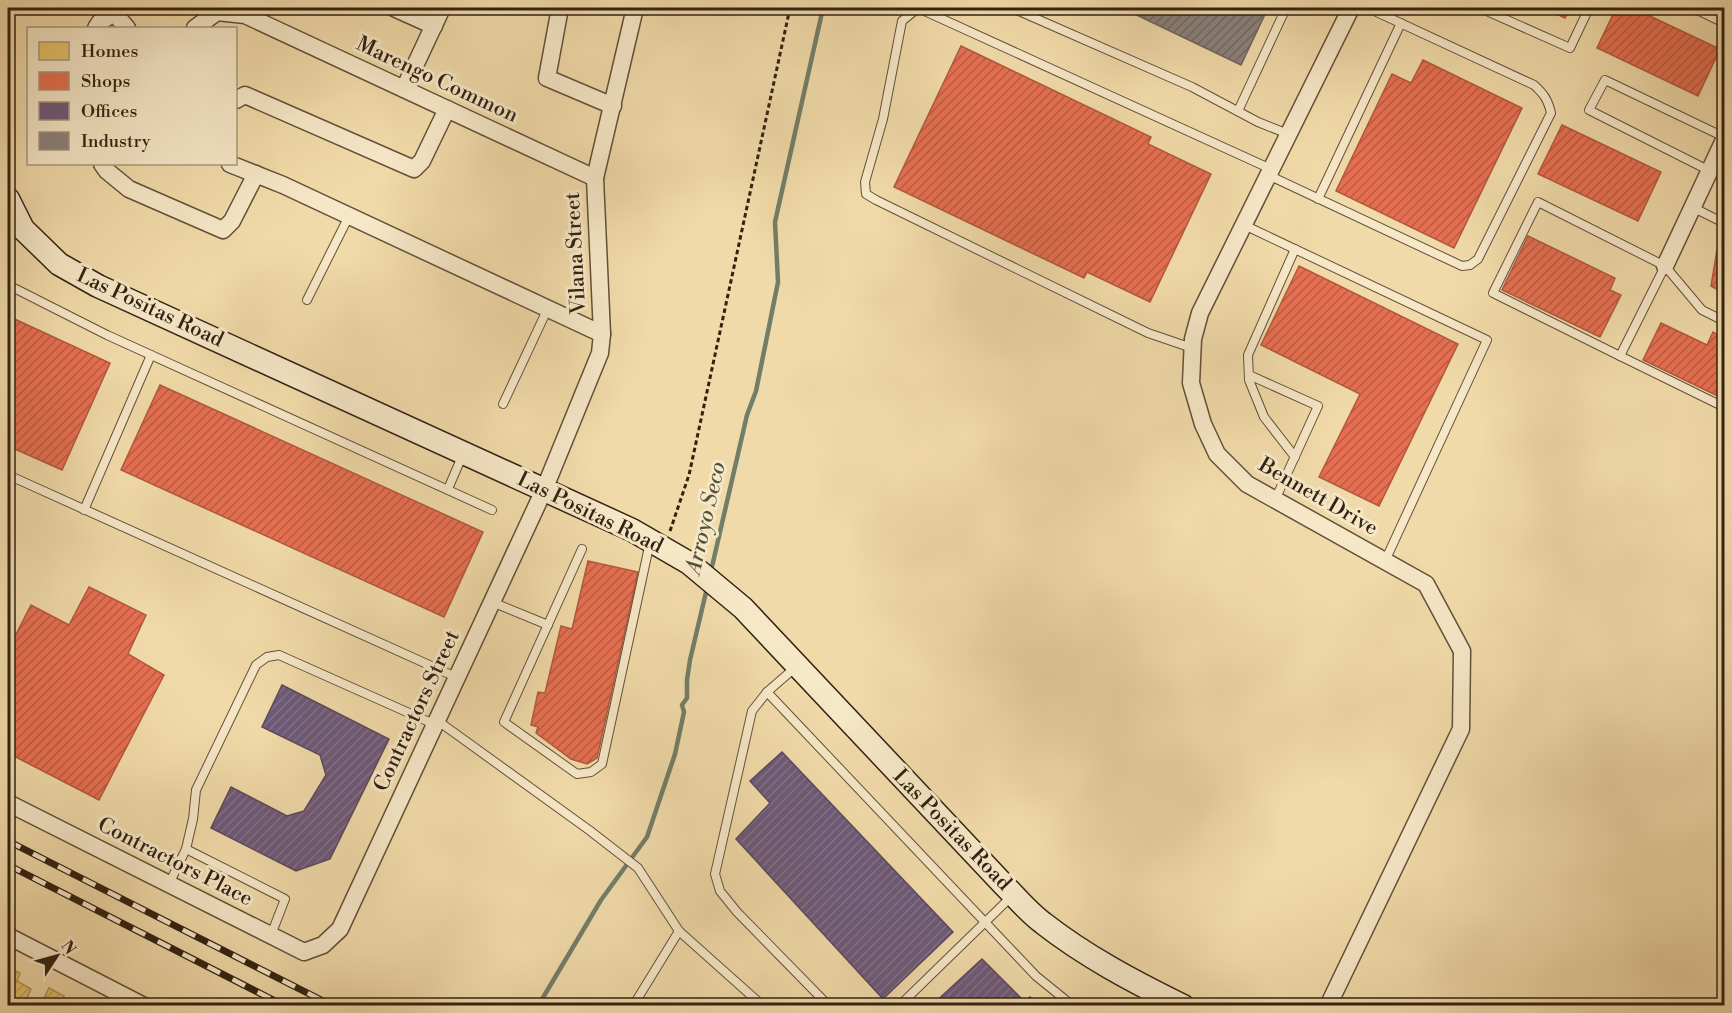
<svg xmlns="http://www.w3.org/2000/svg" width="1732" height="1013" font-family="'Libre Bodoni',serif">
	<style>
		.homes { fill: url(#homes-hatch); stroke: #b29350; stroke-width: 1.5 }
		.shops { fill: url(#shops-hatch); stroke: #b1583e; stroke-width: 1.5 }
		.offices { fill: url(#offices-hatch); stroke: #5b485b; stroke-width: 1.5 }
		.industry { fill: url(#industry-hatch); stroke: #70645c; stroke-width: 1.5 }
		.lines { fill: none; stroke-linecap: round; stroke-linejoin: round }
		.stream { stroke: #727e68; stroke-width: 4.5 }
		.service-casing { stroke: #625038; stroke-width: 10 }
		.minor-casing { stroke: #625038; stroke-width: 19 }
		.secondary-casing { stroke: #322212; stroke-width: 25 }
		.path { stroke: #322212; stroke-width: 3; stroke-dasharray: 4.5 3; stroke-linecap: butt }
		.service { stroke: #f6e7c7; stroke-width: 8 }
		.minor { stroke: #f6e7c7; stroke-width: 16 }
		.secondary { stroke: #f6e7c7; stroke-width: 22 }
		.rail-casing { stroke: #322212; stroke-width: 7 }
		.rail { stroke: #f6e7c7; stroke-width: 4.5; stroke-dasharray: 14; stroke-linecap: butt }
		.labels { text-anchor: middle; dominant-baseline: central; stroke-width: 6; stroke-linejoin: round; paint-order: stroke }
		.street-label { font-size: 21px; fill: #322212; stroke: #f6e7c7 }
		.water-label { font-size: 22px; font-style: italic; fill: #52503d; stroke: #f6e7c7 }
	</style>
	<defs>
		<pattern id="homes-hatch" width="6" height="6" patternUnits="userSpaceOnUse" patternTransform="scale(1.5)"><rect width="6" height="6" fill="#e9c46a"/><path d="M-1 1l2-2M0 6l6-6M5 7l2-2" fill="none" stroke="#c8a85b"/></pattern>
		<pattern id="shops-hatch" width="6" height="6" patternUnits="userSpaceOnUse" patternTransform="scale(1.5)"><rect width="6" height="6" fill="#e76f51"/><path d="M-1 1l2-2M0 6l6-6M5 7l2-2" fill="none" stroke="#bc5b42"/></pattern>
		<pattern id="offices-hatch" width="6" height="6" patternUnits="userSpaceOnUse" patternTransform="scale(1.5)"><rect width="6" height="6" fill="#6d597a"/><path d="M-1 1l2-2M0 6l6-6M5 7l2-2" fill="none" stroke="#82728a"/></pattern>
		<pattern id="industry-hatch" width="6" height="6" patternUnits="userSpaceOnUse" patternTransform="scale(1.5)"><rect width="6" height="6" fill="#8a817c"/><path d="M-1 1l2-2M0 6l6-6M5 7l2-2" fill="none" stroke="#716964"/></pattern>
	</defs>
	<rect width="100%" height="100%" fill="#f1daa9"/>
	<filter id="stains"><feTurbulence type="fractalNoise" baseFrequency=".00333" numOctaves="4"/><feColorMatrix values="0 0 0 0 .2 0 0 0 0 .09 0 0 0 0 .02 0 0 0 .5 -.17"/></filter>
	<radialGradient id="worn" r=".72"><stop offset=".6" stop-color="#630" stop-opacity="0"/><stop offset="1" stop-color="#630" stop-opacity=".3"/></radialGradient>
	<!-- homes -->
	<g class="homes">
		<path d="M 8,967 L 20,973 L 17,981 L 31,989 L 23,1006 L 8,1006 Z"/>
		<path d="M 49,988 L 64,996 L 61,1004 L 64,1006 L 40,1006 Z"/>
	</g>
	<!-- shops -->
	<g class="shops">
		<path d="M 1544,8 L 1570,8 L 1565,18 Z"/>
		<path d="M 1616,8 L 1633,8 L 1720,49 L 1698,96 L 1597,48 Z"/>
		<path d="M 961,46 L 1151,137 L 1148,144 L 1211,174 L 1150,302 L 1087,272 L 1084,278 L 894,187 Z"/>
		<path d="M 1423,60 L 1522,108 L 1454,248 L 1336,191 L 1392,74 L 1411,83 Z"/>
		<path d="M 1562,125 L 1661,172 L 1638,221 L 1538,174 Z"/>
		<path d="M 1528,236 L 1615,278 L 1610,290 L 1621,295 L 1600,337 L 1502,290 Z"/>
		<path d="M 1717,250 L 1724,254 L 1724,293 L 1711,286 Z"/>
		<path d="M 1299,266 L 1458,344 L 1379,506 L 1319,477 L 1360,394 L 1261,345 Z"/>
		<path d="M 8,316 L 110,363 L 62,470 L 8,446 Z"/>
		<path d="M 1661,323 L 1707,345 L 1713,332 L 1724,338 L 1724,399 L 1643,360 Z"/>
		<path d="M 160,385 L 483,532 L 444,617 L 121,470 Z"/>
		<path d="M 588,561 L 638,572 L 597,758 L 587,764 L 571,759 L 536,733 L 538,727 L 531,725 L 538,692 L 545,693 L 561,626 L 572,629 Z"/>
		<path d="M 89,587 L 146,615 L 128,654 L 164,675 L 99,800 L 8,753 L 8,650 L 31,605 L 69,625 Z"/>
	</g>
	<!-- offices -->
	<g class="offices">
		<path d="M 282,685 L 389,739 L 330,859 L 296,871 L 211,828 L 231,787 L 287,816 L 304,811 L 326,775 L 320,755 L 262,727 Z"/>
		<path d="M 782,752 L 953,932 L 883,999 L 736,839 L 770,803 L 750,781 Z"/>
		<path d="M 982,959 L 1024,1001 L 1030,997 L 1038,1006 L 931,1006 Z"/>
	</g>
	<!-- industry -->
	<path class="industry" d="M 1122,8 L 1268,8 L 1241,65 Z"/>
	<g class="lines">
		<!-- stream -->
		<g class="stream">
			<path d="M 711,571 L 747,415 L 756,391 L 778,282 L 775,222 L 823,8"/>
			<path d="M 538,1006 L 601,900 L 647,837 L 675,754 L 684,712 L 682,705 L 687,698 L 687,680 L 690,660 L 707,588"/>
		</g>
		<!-- service casing -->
		<g class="service-casing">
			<g id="service">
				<path d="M 1012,8 L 1192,87 L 1258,122 L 1288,134"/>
				<path d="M 1480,8 L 1570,48 L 1589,8"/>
				<path d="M 1693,8 L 1724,23"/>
				<path d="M 1238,111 L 1286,8"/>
				<path d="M 1710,171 L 1589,110 L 1605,80 L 1724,137"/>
				<path d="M 1268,175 L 1462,266 L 1470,265 L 1478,259 L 1551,113 C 1548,100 1544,94 1534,85 L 1368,8"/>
				<path d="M 1318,199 L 1401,23"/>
				<path d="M 1692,207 L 1724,223"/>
				<path d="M 1244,225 L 1487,340 L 1385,561"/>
				<path d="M 1665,266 L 1620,356 L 1493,293 L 1538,202 L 1665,266 L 1702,310 L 1724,321"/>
				<path d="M 8,285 L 107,335 L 492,510"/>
				<path d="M 307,300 L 349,216"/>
				<path d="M 1192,348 L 1148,333 L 876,200 L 866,194 L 865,182 L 883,119 L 902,21 L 918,8 L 1271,169"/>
				<path d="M 1620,356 L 1724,407"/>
				<path d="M 1249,375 L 1318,406 L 1275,500"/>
				<path d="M 503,404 L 548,308"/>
				<path d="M 1295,457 L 1264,417 L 1249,380 L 1248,355 L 1295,249"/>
				<path d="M 8,475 L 458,678"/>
				<path d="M 448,489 L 463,454"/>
				<path d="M 84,510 L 151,355"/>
				<path d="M 582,549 L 504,722 L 577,774 L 591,772 L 602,764 L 650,542"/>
				<path d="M 492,602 L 548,625"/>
				<path d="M 797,666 L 767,692 L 752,711 L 715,874 L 720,891 L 737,912 L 829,1006"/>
				<path d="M 767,692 L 1036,976 L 1073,1006"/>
				<path d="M 438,721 L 589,830 L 638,868 L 679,931 L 763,1006"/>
				<path d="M 186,849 L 285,899 L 271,935"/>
				<path d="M 169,884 L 186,849 L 193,819 L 196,790 L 256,665 L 267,657 L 279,655 L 436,725"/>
				<path d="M 633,1006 L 679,931"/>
				<path d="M 899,1006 L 1013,895"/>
			</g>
		</g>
		<!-- minor casing -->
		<g class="minor-casing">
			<g id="minor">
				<path d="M 394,8 L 434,26"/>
				<path d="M 560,8 L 547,78 L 613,106"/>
				<path d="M 96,28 L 100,22 L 114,13 L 127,28"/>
				<path d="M 195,28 L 217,12 L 245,15 L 595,178"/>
				<path d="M 404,89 L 442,8"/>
				<path d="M 236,100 L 245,95 L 414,169 L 422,161 L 447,109"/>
				<path d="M 102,164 L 107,171 L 129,189 L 223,230 L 232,221 L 256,174"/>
				<path d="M 230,164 L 283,185 L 602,334"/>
				<path d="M 1665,266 L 1724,140"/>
				<path d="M 8,803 L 304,952 L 323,945 L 340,929 L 544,490 L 600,353 L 602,334 L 595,178 L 635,8"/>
				<path d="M 8,936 L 144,1006"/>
				<path d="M 1328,1006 L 1461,729 L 1462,651 L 1426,584 L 1247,484 L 1217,454 L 1203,424 L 1191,383 L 1193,339 L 1200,313 L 1351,8"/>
			</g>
		</g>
		<!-- secondary casing -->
		<g class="secondary-casing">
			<path id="secondary" d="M 8,199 L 23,229 L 59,264 L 98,286 L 632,530 L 689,563 L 743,608 L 1003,884 C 1016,897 1028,912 1043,923 C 1085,956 1134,982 1183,1006"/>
		</g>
		<!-- path -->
		<g class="path">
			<path d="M 670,531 L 689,475 L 790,8"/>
			<path d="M 1717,1006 L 1724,991"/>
		</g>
		<!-- service -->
		<use href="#service" class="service"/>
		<!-- minor -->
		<use href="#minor" class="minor"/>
		<!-- secondary -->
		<use href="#secondary" class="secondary"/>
		<!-- rail casing -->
		<g class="rail-casing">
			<g id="rail">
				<path d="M 8,841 L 333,1006"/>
				<path d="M 8,865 L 285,1006"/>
			</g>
		</g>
		<!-- rail -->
		<use href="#rail" class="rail"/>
	</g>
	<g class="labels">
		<!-- street labels -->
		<g class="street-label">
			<text transform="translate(437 80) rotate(25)">Marengo Common</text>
			<text transform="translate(576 253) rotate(-93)">Vilana Street</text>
			<text transform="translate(150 308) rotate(25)">Las Positas Road</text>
			<text transform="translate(1318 497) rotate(30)">Bennett Drive</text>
			<text transform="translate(590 513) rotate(26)">Las Positas Road</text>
			<text transform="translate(417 711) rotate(-65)">Contractors Street</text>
			<text transform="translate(952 830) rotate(46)">Las Positas Road</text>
			<text transform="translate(175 862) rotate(27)">Contractors Place</text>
		</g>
		<!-- water labels -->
		<g class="water-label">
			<text transform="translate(706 518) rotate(-77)">Arroyo Seco</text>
		</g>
	</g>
	<!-- margin -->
	<rect width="1732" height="1013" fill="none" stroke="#f1daa9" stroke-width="30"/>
	<rect x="9" y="9" width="1714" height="995" fill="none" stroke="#322212" stroke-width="3"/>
	<rect x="15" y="15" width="1702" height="983" fill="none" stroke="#322212" stroke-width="1.5"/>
	<!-- legend -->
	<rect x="27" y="27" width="210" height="138" fill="#f6e7c7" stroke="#a8987f" stroke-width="1.5"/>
	<rect x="39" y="42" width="30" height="18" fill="#e9c46a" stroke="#a8987f" stroke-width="1.5"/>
	<text x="81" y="57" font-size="18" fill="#322212">Homes</text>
	<rect x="39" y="72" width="30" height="18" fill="#e76f51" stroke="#a8987f" stroke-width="1.5"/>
	<text x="81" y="87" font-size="18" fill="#322212">Shops</text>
	<rect x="39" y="102" width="30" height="18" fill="#6d597a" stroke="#a8987f" stroke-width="1.5"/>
	<text x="81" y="117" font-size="18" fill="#322212">Offices</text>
	<rect x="39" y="132" width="30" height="18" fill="#8a817c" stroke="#a8987f" stroke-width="1.5"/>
	<text x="81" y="147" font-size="18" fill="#322212">Industry</text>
	<!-- north arrow -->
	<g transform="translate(57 956) rotate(54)" stroke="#f6e7c7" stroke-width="4.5" paint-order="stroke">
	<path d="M0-4.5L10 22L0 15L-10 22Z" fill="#322212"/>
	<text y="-9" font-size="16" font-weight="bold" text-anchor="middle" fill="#322212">N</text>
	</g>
	<rect width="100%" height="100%" filter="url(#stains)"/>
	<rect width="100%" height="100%" fill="url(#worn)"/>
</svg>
